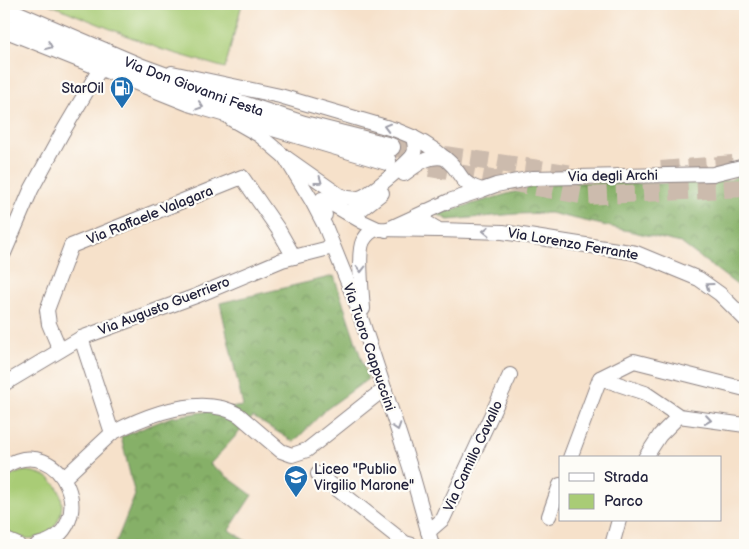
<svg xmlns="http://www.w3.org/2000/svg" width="749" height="549" font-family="'Balsamiq Sans',sans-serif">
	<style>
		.forest { fill: url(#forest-crowns); stroke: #546951 }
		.green { fill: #a9cc76; stroke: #667758 }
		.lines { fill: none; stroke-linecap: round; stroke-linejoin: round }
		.major-tunnel { stroke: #ccbbad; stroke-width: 18; stroke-dasharray: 18 9; stroke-linecap: butt }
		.minor-casing { stroke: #8c8282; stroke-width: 16 }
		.major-casing { stroke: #8c8282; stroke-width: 20 }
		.minor { stroke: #fff; stroke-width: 14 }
		.major { stroke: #fff; stroke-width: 18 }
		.oneway { stroke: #9c9ca7 }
		.labels { text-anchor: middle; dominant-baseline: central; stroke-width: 4.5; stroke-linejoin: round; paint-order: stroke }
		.street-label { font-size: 14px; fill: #22223b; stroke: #fdfcf7 }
		.poi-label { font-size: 14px; fill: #22223b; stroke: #fdfcf7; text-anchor: end }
	</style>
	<defs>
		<pattern id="forest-crowns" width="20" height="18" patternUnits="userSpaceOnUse" patternTransform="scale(1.25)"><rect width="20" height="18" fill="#86b067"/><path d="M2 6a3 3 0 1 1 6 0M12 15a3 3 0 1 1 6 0" fill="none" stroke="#6d8f56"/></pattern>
	</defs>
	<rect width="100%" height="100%" fill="#fdfcf7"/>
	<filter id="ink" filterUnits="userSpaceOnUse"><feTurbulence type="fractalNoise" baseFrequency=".02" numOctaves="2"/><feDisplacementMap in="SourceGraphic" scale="10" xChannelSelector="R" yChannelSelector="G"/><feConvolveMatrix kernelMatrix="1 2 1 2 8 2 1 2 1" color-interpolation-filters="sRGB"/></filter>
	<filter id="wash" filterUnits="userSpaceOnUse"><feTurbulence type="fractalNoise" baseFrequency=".0096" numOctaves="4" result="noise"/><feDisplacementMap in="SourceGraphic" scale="20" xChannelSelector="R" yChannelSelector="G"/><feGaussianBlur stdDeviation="1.12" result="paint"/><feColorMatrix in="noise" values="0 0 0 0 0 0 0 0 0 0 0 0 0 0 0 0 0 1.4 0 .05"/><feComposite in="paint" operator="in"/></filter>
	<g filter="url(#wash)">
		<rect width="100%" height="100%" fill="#f6e1ca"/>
		<!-- forest -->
		<g class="forest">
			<path d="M 745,172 L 745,291 L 681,243 L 550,213 L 516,214 L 448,220 L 437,214 L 549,182 L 651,184 L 730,180 Z"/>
			<path d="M 334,276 L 368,379 L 324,411 L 294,442 L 253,417 L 210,464 L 252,495 L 229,530 L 252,545 L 115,545 L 135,495 L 121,437 L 171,417 L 243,406 L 220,303 Z"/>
		</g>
		<!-- green -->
		<g class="green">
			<path d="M 49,4 L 242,4 L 225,68 L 160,49 Z"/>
			<path d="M 25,471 C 82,474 66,545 24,538 C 16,536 9,533 4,527 L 4,482 L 14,474 Z"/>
		</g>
	</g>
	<g filter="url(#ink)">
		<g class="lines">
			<!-- major-tunnel -->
			<g class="major-tunnel">
				<path d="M 391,147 L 573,174"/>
				<path d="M 403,163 L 586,196 L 745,188"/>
				<path d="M 661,170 L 745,163"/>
			</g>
			<!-- minor casing -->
			<g class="minor-casing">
				<g id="minor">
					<path d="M 172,73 L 280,96 L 396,130 C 415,137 432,146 447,160 C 464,174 456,182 482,190 L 449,201 L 386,230"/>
					<path d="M 231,119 L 259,135 L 285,157 L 339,195 C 346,198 354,200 362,197 C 371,193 410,162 414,153 C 416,148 414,142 413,137"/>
					<path d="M 285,157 L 312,201 L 325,226 L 355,300 L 410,467 L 432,545"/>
					<path d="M 404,174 C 417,165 428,154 445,158"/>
					<path d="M 482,190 L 496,185 L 533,178 L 713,174 L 745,166"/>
					<path d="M 426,211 L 424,221 L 439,230 L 503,232 L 636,253 L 699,279 L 720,294 L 745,319"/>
					<path d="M 346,212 L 359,211 L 382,193"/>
					<path d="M 325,215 L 320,202 L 322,199 L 325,200 L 363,222 L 378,229 L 438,230"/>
					<path d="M 4,253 L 31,190 L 62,133 L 101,67"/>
					<path d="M 363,309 C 362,294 357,253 363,241 C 367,234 371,230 378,229"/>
					<path d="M 60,350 L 49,324 L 47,310 L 71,246 L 242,177 L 278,229 L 294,257"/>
					<path d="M 600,378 L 634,361 L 745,389"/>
					<path d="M 4,384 L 81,338 L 196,296 L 282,260 L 333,247"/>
					<path d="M 112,433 C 147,415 201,393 239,415 L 281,451 L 292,455 L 307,450 L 375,396 L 385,390"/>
					<path d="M 570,458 L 600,378 L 645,393 L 679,416"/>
					<path d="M 645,458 L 660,435 L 679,416 L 745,425"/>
					<path d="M 4,467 C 62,429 104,531 37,545"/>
					<path d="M 318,474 L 405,543 L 412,545"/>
					<path d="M 64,478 L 112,433 L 81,338"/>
					<path d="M 549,516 L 560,485"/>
					<path d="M 428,532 L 443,519 L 510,375"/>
					<path d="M 4,539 L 18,545"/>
					<path d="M 612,545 L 619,520"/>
				</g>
			</g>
			<!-- major casing -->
			<g class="major-casing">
				<g id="major">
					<path id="s1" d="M 4,9 L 142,68 L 240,104 L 304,125 L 391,147"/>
					<path d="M 4,28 L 189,102 L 387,161"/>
				</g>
			</g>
			<!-- minor -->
			<use href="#minor" class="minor"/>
			<!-- major -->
			<use href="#major" class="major"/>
		</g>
		<!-- one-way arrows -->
		<defs><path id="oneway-chevron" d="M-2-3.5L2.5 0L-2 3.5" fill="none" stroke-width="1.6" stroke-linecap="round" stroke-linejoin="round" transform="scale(1.25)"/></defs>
		<g class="oneway">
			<use href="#oneway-chevron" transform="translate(49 46) rotate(22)"/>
			<use href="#oneway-chevron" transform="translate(200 106) rotate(18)"/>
			<use href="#oneway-chevron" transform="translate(387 127) rotate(-165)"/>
			<use href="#oneway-chevron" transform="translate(319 181) rotate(36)"/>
			<use href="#oneway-chevron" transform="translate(486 231) rotate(-179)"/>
			<use href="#oneway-chevron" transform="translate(361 269) rotate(90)"/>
			<use href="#oneway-chevron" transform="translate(709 286) rotate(-144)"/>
			<use href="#oneway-chevron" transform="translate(708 420) rotate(8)"/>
			<use href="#oneway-chevron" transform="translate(397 427) rotate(72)"/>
		</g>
	</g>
	<!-- icons -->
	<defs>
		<g id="fuel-pin" transform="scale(1.25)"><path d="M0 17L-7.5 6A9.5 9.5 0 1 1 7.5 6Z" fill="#1f6fb2" stroke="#fdfcf7"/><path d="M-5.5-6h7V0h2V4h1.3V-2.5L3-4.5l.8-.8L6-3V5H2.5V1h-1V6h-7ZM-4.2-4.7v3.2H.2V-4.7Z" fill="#fff"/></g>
		<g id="school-pin" transform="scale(1.25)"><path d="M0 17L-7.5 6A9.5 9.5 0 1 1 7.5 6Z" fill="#1f6fb2" stroke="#fdfcf7"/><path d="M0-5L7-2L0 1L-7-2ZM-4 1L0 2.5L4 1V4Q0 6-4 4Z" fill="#fff"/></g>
	</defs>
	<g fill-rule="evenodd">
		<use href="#fuel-pin" x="122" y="88"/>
		<use href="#school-pin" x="296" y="477"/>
	</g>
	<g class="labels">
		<!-- street labels -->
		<g class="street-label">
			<text stroke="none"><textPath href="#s1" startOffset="205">Via Don Giovanni Festa</textPath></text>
			<text transform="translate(613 176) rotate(-1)">Via degli Archi</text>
			<text transform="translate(150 215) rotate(-22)">Via Raffaele Valagara</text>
			<text transform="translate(573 244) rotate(10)">Via Lorenzo Ferrante</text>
			<text transform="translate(164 306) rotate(-21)">Via Augusto Guerriero</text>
			<text transform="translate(369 347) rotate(71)">Via Tuoro Cappuccini</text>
			<text transform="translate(473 456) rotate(-65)">Via Camillo Cavallo</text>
		</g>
		<!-- poi labels -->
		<g class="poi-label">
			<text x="104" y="88">StarOil</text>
			<text x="314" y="469" text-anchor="start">Liceo "Publio<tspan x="314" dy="16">Virgilio Marone"</tspan></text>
		</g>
	</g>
	<!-- margin -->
	<rect width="749" height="549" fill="none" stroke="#fdfcf7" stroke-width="20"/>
	<!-- legend -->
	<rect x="559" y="456" width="162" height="65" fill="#fdfcf7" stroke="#a5a5ac"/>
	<rect x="569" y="473" width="25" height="8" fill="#ffffff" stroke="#a5a5ac"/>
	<text x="604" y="482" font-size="15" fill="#22223b">Strada</text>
	<rect x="569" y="494" width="25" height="15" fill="#a9cc76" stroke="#a5a5ac"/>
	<text x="604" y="506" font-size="15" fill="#22223b">Parco</text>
</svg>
